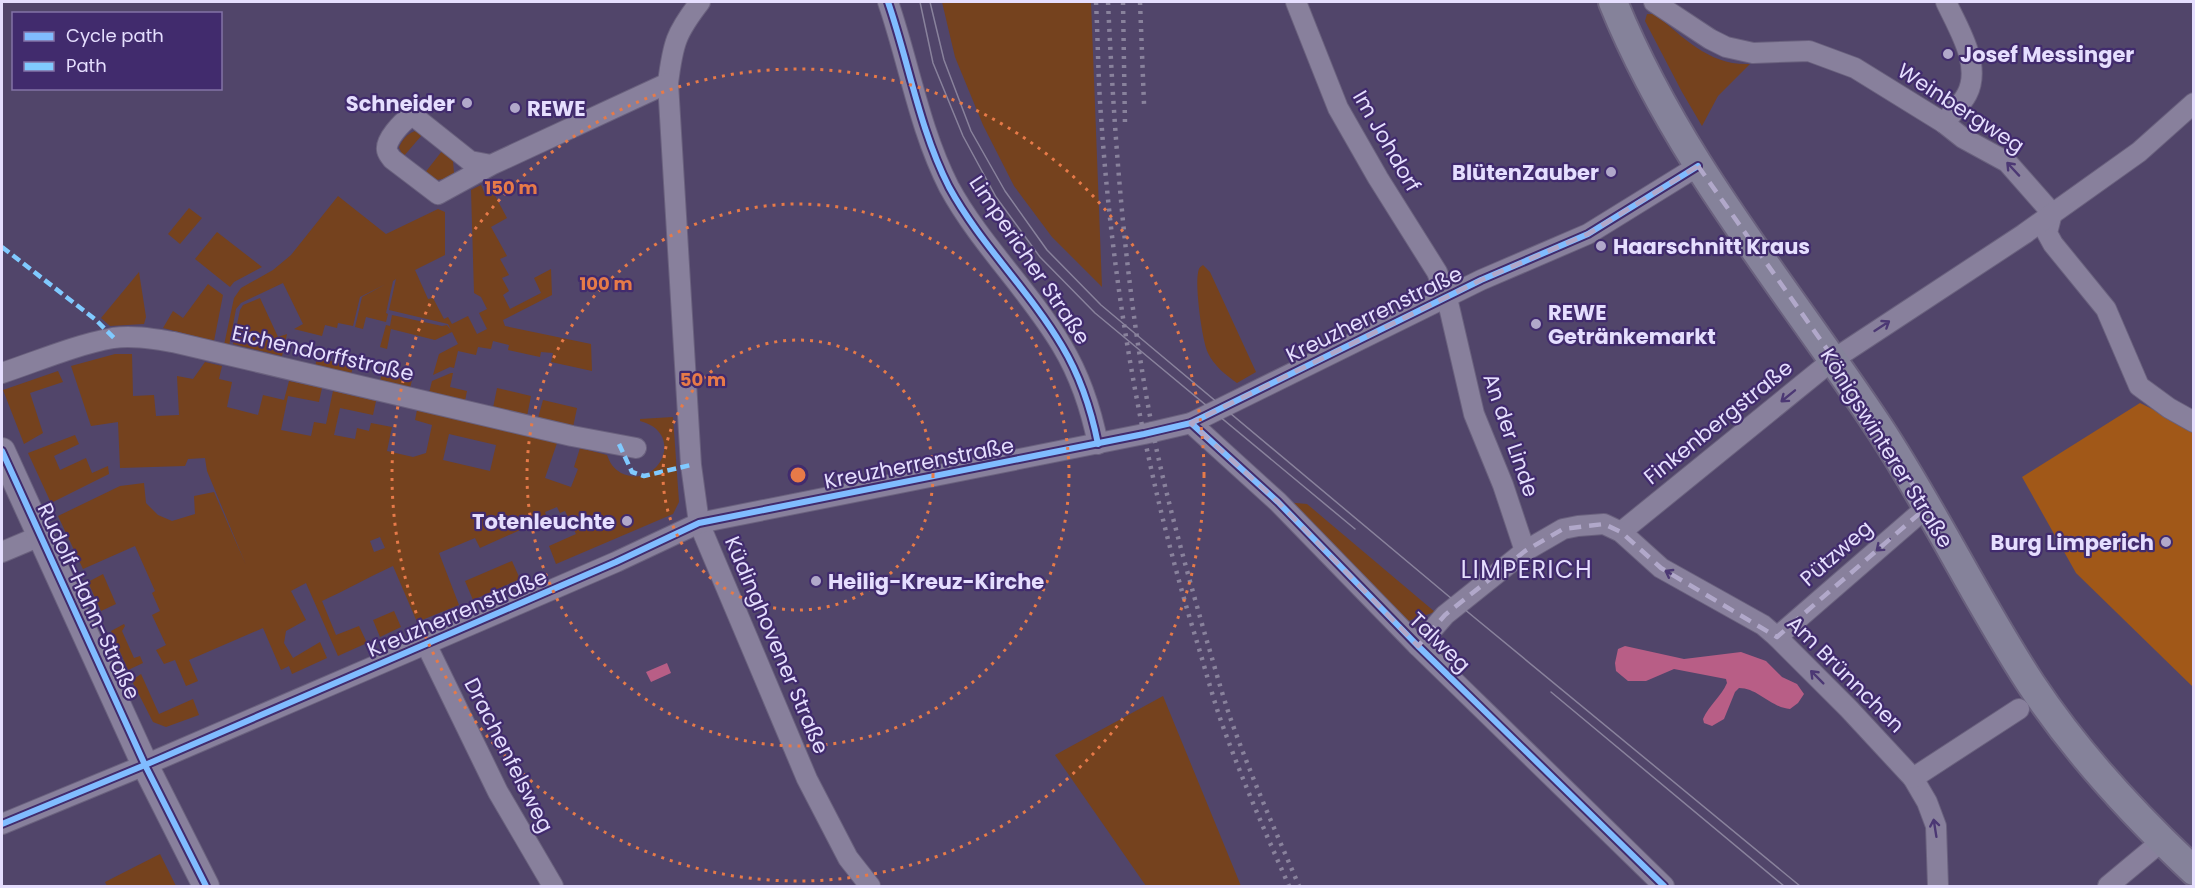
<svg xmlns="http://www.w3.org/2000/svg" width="2195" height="888" font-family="Poppins,sans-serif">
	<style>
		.green { fill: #75421e; fill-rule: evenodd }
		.forest { fill: #a15818 }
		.water { fill: #b85e86 }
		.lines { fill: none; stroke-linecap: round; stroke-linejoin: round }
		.minor-casing { stroke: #6a617e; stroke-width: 22 }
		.tertiary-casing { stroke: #6a617e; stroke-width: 28 }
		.secondary-casing { stroke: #6a617e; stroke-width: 32 }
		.minor { stroke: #88809c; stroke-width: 20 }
		.tertiary { stroke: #88809c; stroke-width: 26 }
		.secondary { stroke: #85829a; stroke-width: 28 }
		.tram { stroke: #89829c; stroke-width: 1.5 }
		.rail { stroke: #89829c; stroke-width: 4.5; stroke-dasharray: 3 6; stroke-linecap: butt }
		.quiet { stroke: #80caff; stroke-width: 4.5; stroke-dasharray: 9 4.5; stroke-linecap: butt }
		.cycleway-casing { stroke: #412b6d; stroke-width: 10 }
		.cycleway { stroke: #80bcff; stroke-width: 6 }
		.oneway { stroke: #4c3874 }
		.marked { fill: none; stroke: #b1a8ca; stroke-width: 4.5; stroke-dasharray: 12 8; stroke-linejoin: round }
		.ring { fill: none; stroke: #e77a48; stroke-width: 3; stroke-dasharray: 3 6 }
		.poi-dot { fill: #b1a8ca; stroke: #412b6d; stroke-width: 2 }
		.labels { text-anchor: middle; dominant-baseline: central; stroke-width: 4.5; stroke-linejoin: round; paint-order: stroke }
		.poi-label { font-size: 21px; font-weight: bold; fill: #e5defe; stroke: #412b6d; text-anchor: start }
		.street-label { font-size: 21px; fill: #e5defe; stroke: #412b6d }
		.quarter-label { font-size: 24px; letter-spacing: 1.5px; fill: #e5defe; stroke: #412b6d }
		.centre { fill: #e77a48; stroke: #412b6d; stroke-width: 3 }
		.ring-label { font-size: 18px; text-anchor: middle; font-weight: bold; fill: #e77a48; stroke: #412b6d; stroke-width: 4.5; stroke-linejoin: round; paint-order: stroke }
	</style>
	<rect width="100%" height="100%" fill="#51456a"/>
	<!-- green -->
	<g class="green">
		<path d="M 942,2 L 1091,2 L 1102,287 L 1052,237 L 1014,186 L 983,125 L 955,57 Z"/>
		<path d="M 1647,14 L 1655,14 C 1684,38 1710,66 1750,64 L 1718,96 L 1702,126 L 1682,92 L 1645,21 Z"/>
		<path d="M 415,131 L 422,135 L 403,157 L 399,147 C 403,139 407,134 415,131 Z"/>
		<path d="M 442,151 L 453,161 L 454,173 L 450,178 L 436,180 L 424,174 Z"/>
		<path d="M 481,185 L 485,194 L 492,190 L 507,218 L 491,227 L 507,256 L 500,259 L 509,275 L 502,278 L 509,291 L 503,295 L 510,309 L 541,293 L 534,278 L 551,269 L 552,295 L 503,320 L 505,326 L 591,344 L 592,371 L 551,362 L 553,353 L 541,352 L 540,357 L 508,350 L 509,345 L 493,341 L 491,349 L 478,347 L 476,355 L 458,351 L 454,368 L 450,367 L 433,375 L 439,354 L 458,344 L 452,332 L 435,340 L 391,329 L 387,349 L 380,347 L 386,325 L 390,326 L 392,315 L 442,326 L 447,325 L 451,330 L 448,324 L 389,310 L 396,279 L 393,281 L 386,313 L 388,314 L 386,322 L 366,317 L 363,329 L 355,327 L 362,297 L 386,284 L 360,297 L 353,326 L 338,323 L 337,328 L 325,325 L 322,336 L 294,329 L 303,324 L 283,283 L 241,303 L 236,309 L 229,346 L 224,345 L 234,298 L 241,288 L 273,270 L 291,255 L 338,196 L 386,234 L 438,209 L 445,212 L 445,255 L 415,270 L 428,299 L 433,298 L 444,319 L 448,317 L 452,324 L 468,316 L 477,334 L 487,329 L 479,313 L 487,309 L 481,297 L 474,293 L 471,190 Z"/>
		<path d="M 189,208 L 202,218 L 180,244 L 168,234 Z"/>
		<path d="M 217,232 L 262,267 L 234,282 L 230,287 L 195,259 Z"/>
		<path d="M 1203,265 L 1210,272 L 1256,372 L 1237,383 C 1226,375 1214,366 1208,353 C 1202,341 1195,286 1198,273 C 1199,268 1199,268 1203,265 Z"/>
		<path d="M 139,272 L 146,317 L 144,324 L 110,326 L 101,318 Z"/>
		<path d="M 208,284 L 223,295 L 214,341 L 163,328 L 173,311 L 183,318 Z"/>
		<path d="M 260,298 L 278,337 L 287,334 L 282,356 L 233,344 L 240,310 L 243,305 Z"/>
		<path d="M 115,354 L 132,354 L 133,396 L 154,395 L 156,416 L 179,415 L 177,376 L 193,379 L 205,362 L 222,366 L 219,379 L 232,382 L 227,407 L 258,415 L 263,395 L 284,400 L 289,381 L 322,388 L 319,402 L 288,396 L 281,430 L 311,436 L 314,422 L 326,424 L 333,391 L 376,401 L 373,415 L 340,408 L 334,435 L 355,439 L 357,428 L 369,431 L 371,423 L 392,427 L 387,451 L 413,457 L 426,453 L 432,425 L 415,420 L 417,410 L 557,443 L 545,478 L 571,487 L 578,469 L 574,467 L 580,448 L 607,455 C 610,463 613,468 621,473 C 658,491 687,433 640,421 L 640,419 L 673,417 L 679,502 L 673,514 L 556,564 L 549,546 L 576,534 L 565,511 L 560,513 L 557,507 L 545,512 L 547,518 L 480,548 L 475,538 L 439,553 L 459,605 L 417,622 L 393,566 C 369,577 346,590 322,601 L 336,635 L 359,626 L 367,643 L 338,656 L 306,583 L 291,591 L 306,620 L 286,631 L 284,643 L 293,658 L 320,642 L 327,658 L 292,674 L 289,666 L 281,670 L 263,628 L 189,660 L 198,681 L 186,686 L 175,660 L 164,664 L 156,650 L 166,645 L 152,615 L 160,611 L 152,593 L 155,591 L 135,546 L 83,569 L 58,516 L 120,486 L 144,483 L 146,503 L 158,515 L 172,521 L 195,514 L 194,496 L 214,492 L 246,565 L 207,471 L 205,458 L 188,459 L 185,466 L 120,468 L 118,422 L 91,426 L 71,366 ZM 449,434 L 496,445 L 490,471 L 443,460 ZM 380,537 L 385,548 L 374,552 L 370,541 Z"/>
		<path d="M 317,358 L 353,366 L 351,375 L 315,367 Z"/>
		<path d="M 58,371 L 63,382 L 30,393 L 43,433 L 24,444 L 3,390 Z"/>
		<path d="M 382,373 L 412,380 L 410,388 L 380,381 Z"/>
		<path d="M 451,373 L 453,373 L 450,387 L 467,391 L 465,401 L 429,393 L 432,381 Z"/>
		<path d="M 497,388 L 531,396 L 527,416 L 493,408 Z"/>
		<path d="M 543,400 L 577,408 L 573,427 L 538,418 Z"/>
		<path d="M 75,435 L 79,444 L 54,456 L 60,470 L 86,458 L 92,473 L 108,466 L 109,474 L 51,503 L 28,453 Z"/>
		<path d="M 1285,502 L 1307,504 L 1435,612 L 1408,621 Z"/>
		<path d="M 512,561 L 520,579 L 473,600 L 465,581 Z"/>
		<path d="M 103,574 L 116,604 L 101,611 L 88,582 Z"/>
		<path d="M 394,611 L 401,627 L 380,637 L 373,620 Z"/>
		<path d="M 124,624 L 125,626 L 122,631 L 134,658 L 140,656 L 143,663 L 128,670 L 111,631 Z"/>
		<path d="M 141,674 L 159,714 L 193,699 L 199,715 L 166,727 L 153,722 L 133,683 L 134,679 Z"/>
		<path d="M 1163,696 L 1241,886 L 1146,886 L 1055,755 Z"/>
		<path d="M 160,854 L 176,886 L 107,886 L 105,882 Z"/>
	</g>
	<!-- forest -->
	<path class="forest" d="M 2140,403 L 2193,429 L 2193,687 L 2076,573 L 2022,477 Z"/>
	<!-- water -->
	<g class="water">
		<path d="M 1625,646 L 1684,659 L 1741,652 L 1766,661 L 1782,677 L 1797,684 L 1804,694 L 1798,703 L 1790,709 C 1770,707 1758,688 1739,688 L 1735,692 L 1724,719 L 1712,726 L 1704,723 L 1703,719 C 1709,705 1721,697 1727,683 L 1726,679 L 1674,669 L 1646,681 L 1628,681 L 1616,671 L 1615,663 L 1618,649 Z"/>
		<path d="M 667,663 L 671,673 L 651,682 L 646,672 Z"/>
	</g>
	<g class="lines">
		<!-- minor casing -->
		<g class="minor-casing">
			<g id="minor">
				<path d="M 700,2 C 676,33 673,43 668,83 L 691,465 L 699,523 L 807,779 L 848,858 L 870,886"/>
				<path d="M 888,2 C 909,63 919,128 949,187 C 980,244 1029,290 1062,346 C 1080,376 1091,409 1098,444"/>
				<path d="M 1296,2 L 1338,108 L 1378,178 L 1437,272 L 1447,298 L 1474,414 L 1503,485 L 1525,551"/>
				<path d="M 1654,2 L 1710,39 L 1726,47 L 1753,53 L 1809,51 L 1855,68 L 1944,123 L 1963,138 L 2007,162 L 2052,213"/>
				<path d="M 1944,123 C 1951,114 1962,104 1967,94 C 1982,65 1958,28 1946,2"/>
				<path d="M 491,165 L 470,161 L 416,118 L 410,117 C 402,122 385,140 387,150 C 387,153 390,156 392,159 L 438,194 L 491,165 L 668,83"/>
				<path d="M 2052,213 L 2047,233 L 2053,244 L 2106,309 L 2139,386 L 2169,408 L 2194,422"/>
				<path d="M 2,373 C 38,361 75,345 113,338 C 132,335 154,339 173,342 L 572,436 L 636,448"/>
				<path d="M 1191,423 L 1278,502 L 1418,646 L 1664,886"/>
				<path d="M 1621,532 L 1834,359 L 2024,234 L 2139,152 L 2194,103"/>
				<path d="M 2,552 L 40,536"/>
				<path d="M 1777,637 L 1927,507"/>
				<path d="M 426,644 L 498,792 L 553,886"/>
				<path d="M 1418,646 L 1445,615 L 1525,551 L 1563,529 L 1578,526 L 1604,524 L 1621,532 L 1661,568 L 1763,625 L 1777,637 L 1849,709 L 1913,778 L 1927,802 L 1936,826 L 1938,886"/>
				<path d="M 1913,778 L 2019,709"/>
				<path d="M 2,824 L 145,765 L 426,644 L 616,562 L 699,523 L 1144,434 L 1191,423 L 1481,280 L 1588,234 L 1698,166"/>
				<path d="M 2108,886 L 2162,841"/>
			</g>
		</g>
		<!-- tertiary casing -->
		<g class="tertiary-casing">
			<path id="tertiary" d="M 2,451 L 145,765 L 206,886"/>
		</g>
		<!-- secondary casing -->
		<g class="secondary-casing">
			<path id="secondary" d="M 1613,2 C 1676,158 1786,287 1878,426 C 1933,509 1976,600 2031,684 C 2076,752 2134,815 2194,871"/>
		</g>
		<!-- minor -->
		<use href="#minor" class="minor"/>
		<!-- tertiary -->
		<use href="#tertiary" class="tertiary"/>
		<!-- secondary -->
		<use href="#secondary" class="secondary"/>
		<!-- tram -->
		<g class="tram">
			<path d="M 920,2 L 933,63 L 963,136 L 996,197 L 1040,257 L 1095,313 L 1355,529"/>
			<path d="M 930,2 L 944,60 L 971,131 L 1005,191 L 1047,250 L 1101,305 L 1458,604 L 1800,886"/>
			<path d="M 1551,692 L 1784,886"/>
		</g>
		<!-- rail -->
		<g class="rail">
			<path d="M 1096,2 C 1098,40 1098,78 1101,116 C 1113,294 1144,471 1197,642 C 1205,668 1212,695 1221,721 C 1241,777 1265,832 1289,886"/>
			<path d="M 1108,2 C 1115,151 1126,300 1156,447 C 1170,511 1188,575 1206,638 C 1214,664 1221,691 1230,717 C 1250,774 1275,830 1299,886"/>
			<path d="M 1123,2 L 1125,125"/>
			<path d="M 1140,2 L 1144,104"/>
		</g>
		<!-- quiet -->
		<g class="quiet">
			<path d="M 2,247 L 96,320 L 114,338"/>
			<path d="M 619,444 L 632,472 L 644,476 L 691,465"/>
		</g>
		<!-- cycleway casing -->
		<g class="cycleway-casing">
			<g id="cycleway">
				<path d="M 888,2 C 909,63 919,128 949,187 C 980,244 1029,290 1062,346 C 1080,376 1091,409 1098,444"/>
				<path d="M 1191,423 L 1278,502 L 1418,646 L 1664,886"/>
				<path d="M 2,451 L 145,765 L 206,886"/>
				<path d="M 2,824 L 145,765 L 426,644 L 616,562 L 699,523 L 1144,434 L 1191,423 L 1481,280 L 1588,234 L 1698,166"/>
			</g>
		</g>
		<!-- cycleway -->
		<use href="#cycleway" class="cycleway"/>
	</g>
	<!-- one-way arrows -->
	<defs><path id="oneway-shaft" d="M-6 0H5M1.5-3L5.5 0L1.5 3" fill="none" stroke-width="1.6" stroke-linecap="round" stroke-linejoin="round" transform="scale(1.5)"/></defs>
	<g class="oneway">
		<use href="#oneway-shaft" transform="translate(2013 169) rotate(-133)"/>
		<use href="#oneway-shaft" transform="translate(1882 326) rotate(-33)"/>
		<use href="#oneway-shaft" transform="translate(1788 396) rotate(141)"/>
		<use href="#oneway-shaft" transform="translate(1883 545) rotate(139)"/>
		<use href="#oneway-shaft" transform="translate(1673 575) rotate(-151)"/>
		<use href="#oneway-shaft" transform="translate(1817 677) rotate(-135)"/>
		<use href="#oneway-shaft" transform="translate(1935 828) rotate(-99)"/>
	</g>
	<!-- marked area -->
	<path class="marked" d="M 1698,166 L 1834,359 L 1927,507 L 1777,637 L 1661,568 L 1621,532 L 1604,524 L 1563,529 L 1525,551 L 1445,615 L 1418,646 L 1278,502 L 1191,423 L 1481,280 L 1588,234 Z"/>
	<!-- distance rings -->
	<g class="ring">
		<circle cx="798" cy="475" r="135"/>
		<circle cx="798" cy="475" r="271"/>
		<circle cx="798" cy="475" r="406"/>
	</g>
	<!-- markers -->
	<g class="poi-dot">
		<circle cx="1948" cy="54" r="6"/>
		<circle cx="467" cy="103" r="6"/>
		<circle cx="515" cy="108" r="6"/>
		<circle cx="1611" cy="172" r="6"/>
		<circle cx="1601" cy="246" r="6"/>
		<circle cx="1536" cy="324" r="6"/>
		<circle cx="627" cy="521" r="6"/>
		<circle cx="2166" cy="542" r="6"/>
		<circle cx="816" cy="581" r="6"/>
	</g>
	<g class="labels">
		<!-- poi labels -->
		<g class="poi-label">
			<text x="1960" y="54">Josef Messinger</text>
			<text x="455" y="103" text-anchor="end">Schneider</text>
			<text x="527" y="108">REWE</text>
			<text x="1599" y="172" text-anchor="end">BlütenZauber</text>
			<text x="1613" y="246">Haarschnitt Kraus</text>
			<text x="1548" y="312">REWE<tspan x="1548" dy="24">Getränkemarkt</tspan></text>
			<text x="615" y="521" text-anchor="end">Totenleuchte</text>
			<text x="2154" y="542" text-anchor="end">Burg Limperich</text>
			<text x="828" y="581">Heilig-Kreuz-Kirche</text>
		</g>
		<!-- street labels -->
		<g class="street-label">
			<text transform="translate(1961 108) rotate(33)">Weinbergweg</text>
			<text transform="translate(1387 141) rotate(60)">Im Johdorf</text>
			<text transform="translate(1030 260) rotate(56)">Limpericher Straße</text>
			<text transform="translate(1374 314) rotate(-26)">Kreuzherrenstraße</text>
			<text transform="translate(323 353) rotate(13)">Eichendorffstraße</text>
			<text transform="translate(1718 422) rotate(-39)">Finkenbergstraße</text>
			<text transform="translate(1511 435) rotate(71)">An der Linde</text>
			<text transform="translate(1887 448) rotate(58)">Königswinterer Straße</text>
			<text transform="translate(919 463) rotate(-11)">Kreuzherrenstraße</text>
			<text transform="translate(1836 553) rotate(-41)">Pützweg</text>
			<text transform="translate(89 601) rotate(65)">Rudolf-Hahn-Straße</text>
			<text transform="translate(457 613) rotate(-23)">Kreuzherrenstraße</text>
			<text transform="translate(1440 642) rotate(44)">Talweg</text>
			<text transform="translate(777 645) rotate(67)">Küdinghovener Straße</text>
			<text transform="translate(1846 674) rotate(45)">Am Brünnchen</text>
			<text transform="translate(509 755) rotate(63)">Drachenfelsweg</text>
		</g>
		<!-- quarter labels -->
		<g class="quarter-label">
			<text x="1527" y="569">LIMPERICH</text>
		</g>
	</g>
	<circle cx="798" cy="475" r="9" class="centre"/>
	<g class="ring-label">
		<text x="511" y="194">150 m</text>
		<text x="606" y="290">100 m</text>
		<text x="703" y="386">50 m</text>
	</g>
	<!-- border -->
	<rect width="2195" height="888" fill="none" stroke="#e5defe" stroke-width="6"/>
	<!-- legend -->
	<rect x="12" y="12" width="210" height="78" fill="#412b6d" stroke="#8373a7" stroke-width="1.5"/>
	<rect x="24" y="32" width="30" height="9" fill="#80bcff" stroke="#8373a7" stroke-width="1.5"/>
	<text x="66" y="42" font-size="18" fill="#e5defe">Cycle path</text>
	<rect x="24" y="62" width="30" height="9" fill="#80caff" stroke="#8373a7" stroke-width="1.5"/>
	<text x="66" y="72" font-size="18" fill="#e5defe">Path</text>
</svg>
